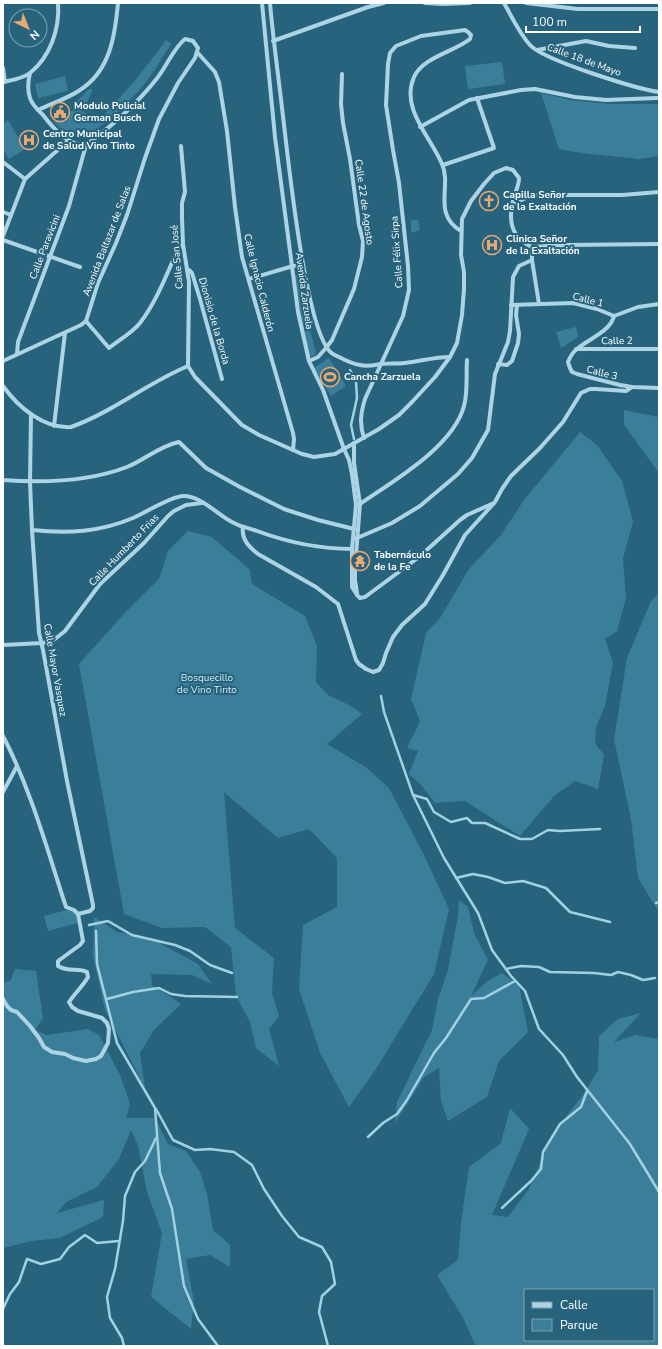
<svg xmlns="http://www.w3.org/2000/svg" width="662" height="1349" font-family="'Nunito Sans',sans-serif">
	<style>
		.green { fill: #3b7e99; fill-rule: evenodd }
		.lines { fill: none; stroke-linecap: round; stroke-linejoin: round }
		.stream { stroke: #a1d2e4; stroke-width: 2.5 }
		.minor { stroke: #acd4e4; stroke-width: 4 }
		.labels { text-anchor: middle; dominant-baseline: central; stroke-width: 4; stroke-linejoin: round; paint-order: stroke }
		.street-label { font-size: 10px; fill: #fff; stroke: #27637c }
		.poi-label { font-size: 10px; font-weight: bold; fill: #fff; stroke: #27637c; text-anchor: start }
		.park-label { font-size: 10px; fill: #cfe9f3; stroke: #27637c }
	</style>
	<rect width="100%" height="100%" fill="#27637c"/>
	<!-- green -->
	<g class="green">
		<path d="M 166,40 L 171,44 C 162,58 153,74 142,87 C 134,97 95,135 84,136 C 71,138 61,130 53,121 L 73,110 L 75,103 L 89,89 L 92,89 L 92,92 L 84,108 L 83,112 L 100,119 C 124,94 146,68 166,40 Z"/>
		<path d="M 502,62 L 505,84 L 468,89 L 465,66 Z"/>
		<path d="M 65,76 L 68,91 L 38,98 L 35,84 Z"/>
		<path d="M 541,93 L 570,100 L 609,104 L 656,104 L 659,105 L 659,156 L 640,159 L 581,153 L 559,149 Z"/>
		<path d="M 8,120 L 25,149 L 9,159 L 3,149 L 3,125 Z"/>
		<path d="M 411,220 L 418,220 L 420,230 L 411,233 Z"/>
		<path d="M 294,275 L 297,275 L 300,280 L 308,323 L 316,353 L 314,356 L 310,356 L 305,345 Z"/>
		<path d="M 576,327 L 578,337 L 561,348 L 556,332 Z"/>
		<path d="M 329,358 L 346,386 L 331,396 L 314,368 Z"/>
		<path d="M 624,410 L 659,417 L 659,473 L 624,425 Z"/>
		<path d="M 580,432 L 597,445 L 622,481 L 633,522 L 623,558 L 626,598 L 617,631 L 605,639 L 613,662 L 605,706 L 596,727 L 595,743 L 604,755 L 598,789 L 575,781 L 554,796 L 520,836 L 465,801 L 435,803 L 421,785 L 409,774 L 418,751 L 407,748 L 420,721 L 411,699 L 426,633 L 440,618 L 469,569 L 501,535 L 524,500 Z"/>
		<path d="M 188,531 L 212,537 L 250,570 L 252,584 L 305,616 L 317,646 L 316,682 L 328,695 L 351,706 L 362,714 L 327,744 L 367,768 L 389,788 L 424,855 L 449,909 L 434,974 L 376,1069 L 349,1107 L 320,1053 L 299,989 L 303,925 L 337,907 L 337,858 L 309,829 L 278,838 L 224,792 L 235,928 L 274,958 L 272,993 L 279,1016 L 269,1029 L 279,1066 L 256,1048 L 250,1022 L 236,996 L 231,947 L 205,927 L 162,928 L 124,914 L 79,664 L 122,616 L 159,579 L 168,551 Z"/>
		<path d="M 659,593 L 659,912 L 638,878 L 631,819 L 614,739 L 627,658 L 651,601 Z"/>
		<path d="M 459,900 L 468,907 L 474,933 L 488,960 L 471,996 L 489,980 L 502,973 L 519,985 L 528,1032 L 499,1061 L 487,1097 L 448,1121 L 441,1101 L 439,1068 L 424,1077 L 395,1123 L 397,1102 L 432,1030 L 438,999 L 448,970 L 458,916 Z"/>
		<path d="M 74,908 L 78,923 L 48,931 L 44,916 Z"/>
		<path d="M 94,917 L 117,932 L 150,938 L 198,964 L 212,984 L 192,975 L 151,974 L 152,985 L 181,1004 L 154,1030 L 140,1053 L 145,1088 L 105,1010 L 93,956 Z"/>
		<path d="M 15,969 L 36,971 L 43,1018 L 35,1030 L 47,1035 L 88,1029 L 99,1035 L 120,1075 L 130,1104 L 126,1118 L 155,1118 L 168,1144 L 186,1151 L 200,1172 L 207,1194 L 213,1230 L 230,1245 L 230,1267 L 210,1255 L 186,1259 L 194,1302 L 191,1329 L 151,1297 L 162,1233 L 147,1192 L 138,1145 L 131,1130 L 119,1159 L 97,1187 L 66,1202 L 57,1213 L 104,1200 L 103,1217 L 60,1238 L 31,1241 L 3,1248 L 3,983 L 11,980 Z"/>
		<path d="M 641,1013 L 614,1042 L 636,1035 L 659,1039 L 659,1346 L 476,1346 L 462,1316 L 437,1275 L 458,1260 L 461,1223 L 469,1167 L 501,1143 L 510,1108 L 529,1129 L 492,1215 L 508,1217 L 529,1189 L 545,1151 L 568,1114 L 583,1095 L 598,1070 L 599,1036 L 618,1019 ZM 525,1290 L 653,1290 L 653,1340 L 525,1340 Z"/>
	</g>
	<g class="lines">
		<!-- stream -->
		<g class="stream">
			<path d="M 350,370 L 356,382 L 357,398 L 351,425 L 354,439"/>
			<path d="M 381,696 L 384,712 L 413,795 L 444,858 L 478,913 L 492,950 L 511,976 L 525,991 L 539,1029 L 563,1055 L 577,1077 L 630,1144 L 659,1192"/>
			<path d="M 413,795 L 427,799 L 434,812 L 451,822 L 467,818 L 472,823 L 485,823 L 520,839 L 532,839 L 548,830 L 560,831 L 600,829"/>
			<path d="M 456,878 L 473,874 L 488,877 L 505,883 L 523,881 L 546,888 L 570,912 L 610,922"/>
			<path d="M 656,903 L 659,902"/>
			<path d="M 89,925 L 108,921 L 132,935 L 175,945 L 190,951 L 210,965 L 232,973"/>
			<path d="M 96,931 L 97,964 L 117,1043 L 155,1108 L 160,1173 L 172,1209 L 184,1286 L 198,1319 L 218,1346"/>
			<path d="M 506,969 L 521,966 L 539,967 L 550,972 L 594,973 L 611,975 L 618,972 L 631,975 L 643,980 L 655,978"/>
			<path d="M 107,999 L 133,992 L 159,988 L 171,994 L 185,996 L 237,997"/>
			<path d="M 156,1109 L 173,1140 L 195,1150 L 210,1149 L 234,1152 L 252,1165 L 264,1189 L 282,1216 L 299,1237 L 322,1247 L 331,1262 L 335,1284 L 322,1296 L 319,1312 L 328,1346"/>
			<path d="M 368,1137 L 383,1123 L 397,1114 L 407,1100 L 434,1053 L 446,1038 L 471,999 L 484,998 L 515,981"/>
			<path d="M 502,1208 L 531,1181 L 541,1169 L 543,1152 L 560,1124 L 581,1107 L 587,1091"/>
			<path d="M 3,1309 L 10,1294 L 19,1282 L 27,1259 L 41,1264 L 60,1259 L 69,1247 L 85,1235 L 97,1243 L 119,1241"/>
			<path d="M 124,1346 L 122,1338 L 110,1318 L 107,1297 L 115,1269 L 123,1221 L 125,1196 L 135,1172 L 145,1161 L 156,1138"/>
		</g>
		<!-- minor -->
		<g class="minor">
			<path d="M 262,3 L 275,137 L 298,312 L 309,361 L 323,390 L 344,449 L 349,460 L 352,474 L 356,505 L 352,549 L 352,587 L 357,595"/>
			<path d="M 270,3 C 273,38 278,73 282,108 C 287,146 305,338 333,354 C 341,358 351,364 360,365 C 368,367 374,365 381,364 C 389,363 397,364 405,363 C 421,361 435,357 450,357"/>
			<path d="M 425,3 L 443,4 L 470,3"/>
			<path d="M 504,3 C 512,17 519,33 530,45 C 543,60 637,89 659,92"/>
			<path d="M 526,3 L 578,9 L 659,9"/>
			<path d="M 273,41 L 368,7 L 384,3"/>
			<path d="M 537,50 L 586,41 L 609,46 L 635,48"/>
			<path d="M 197,52 L 215,72 L 219,82 L 227,131 L 235,207 L 242,257 L 293,433 L 294,439 L 293,450"/>
			<path d="M 3,68 L 5,82"/>
			<path d="M 3,82 C 12,80 22,79 30,73 C 50,57 60,29 58,3"/>
			<path d="M 38,110 C 52,103 67,99 80,90 C 110,71 115,36 118,3"/>
			<path d="M 420,127 L 469,100 L 521,90 L 535,89 L 575,97 L 606,100 L 657,98"/>
			<path d="M 181,146 L 185,192 L 182,203 L 182,218 L 183,244 L 189,282 L 188,366 L 195,377 L 234,417 L 242,425 L 259,435 L 302,454 L 314,457 L 335,454 L 379,429 L 399,415 L 412,402 L 435,377 L 450,357 L 457,343 L 462,315 L 464,289 L 464,272 L 461,255 L 462,219 L 471,201 L 484,184 L 494,173 L 506,168 L 513,170 L 519,178 C 519,184 517,188 515,194 C 508,216 508,236 532,247 L 566,245 L 659,244"/>
			<path d="M 3,162 L 25,179"/>
			<path d="M 443,165 L 494,148 L 477,98"/>
			<path d="M 512,204 L 526,198 L 538,195 L 622,195 L 659,192"/>
			<path d="M 3,212 L 11,215"/>
			<path d="M 3,236 L 25,179 L 69,140"/>
			<path d="M 3,240 L 80,267"/>
			<path d="M 532,247 L 532,260 L 539,304"/>
			<path d="M 187,270 L 189,270 L 192,273 L 200,299 L 222,379"/>
			<path d="M 249,279 L 293,266 L 303,265"/>
			<path d="M 511,305 L 573,303 L 597,309 L 614,316 L 638,307 L 659,304"/>
			<path d="M 614,316 C 610,332 588,339 577,349 C 573,352 570,357 568,362 L 570,368 L 572,372 L 577,374 L 620,385 L 632,387 L 659,388"/>
			<path d="M 86,321 L 109,348 C 119,340 132,333 140,323 C 157,301 167,273 178,249 L 183,244"/>
			<path d="M 576,349 L 659,349"/>
			<path d="M 17,354 L 18,342 L 69,206 L 86,145"/>
			<path d="M 3,361 L 81,325 L 86,321 L 98,283 L 116,243 L 127,215 L 145,158 L 159,119 L 178,83 L 195,58 L 198,48 L 193,41 L 185,39 C 173,49 168,64 158,77 C 138,103 112,126 86,145 C 68,146 53,128 43,115 C 38,110 32,105 30,98 C 27,89 28,81 30,73"/>
			<path d="M 309,361 L 318,357 L 326,348 L 332,340 L 354,289 L 362,257 L 363,241 L 359,225 L 350,159 L 343,123 L 341,104 L 342,74"/>
			<path d="M 498,364 L 507,365 L 512,361 L 518,343 L 519,334 L 516,315 L 517,305"/>
			<path d="M 3,386 C 18,407 44,429 71,427 C 113,412 147,383 188,366"/>
			<path d="M 31,414 L 30,482 L 32,530 L 39,633 L 43,650 L 67,781 L 93,905 L 93,908 L 90,911 L 78,914"/>
			<path d="M 54,426 L 65,333"/>
			<path d="M 364,438 C 359,424 361,412 365,399 L 403,316 L 409,290 L 408,266 L 399,183 L 393,150 L 386,105 L 388,64 L 390,53 L 396,46 L 421,36 L 465,30 L 468,32 L 471,35 L 470,39 C 454,52 423,57 414,77 C 400,109 431,137 442,164 C 452,186 432,214 461,231"/>
			<path d="M 354,443 L 354,463 L 360,504 L 355,568 L 355,580 L 357,593"/>
			<path d="M 3,480 C 44,483 88,482 127,467 C 145,460 159,446 179,442 L 206,468 L 240,487 L 284,509 L 318,520 L 354,529"/>
			<path d="M 356,505 L 360,504 C 393,481 453,447 464,406 C 468,392 466,375 467,360"/>
			<path d="M 243,527 C 241,539 249,547 258,554 L 316,587 L 338,604 L 356,660 L 359,664 L 366,669 L 373,672 L 379,670 L 383,663 L 386,653 L 393,637 L 402,625 L 425,604 L 443,575 L 465,535 L 495,502 L 502,489 L 511,476 L 540,448 L 563,422 L 581,393 L 590,389 L 596,389 L 626,391 L 632,387"/>
			<path d="M 32,530 C 68,534 100,532 133,518 C 147,512 169,497 183,496 C 200,495 219,516 234,523 C 241,527 249,528 257,531 C 287,542 319,549 352,549"/>
			<path d="M 353,538 L 357,538 L 392,523 L 420,506 L 458,474 L 472,458 L 488,430 L 495,374 L 508,342 L 510,331 L 513,277 L 519,266 L 532,260"/>
			<path d="M 357,595 L 360,598 L 365,597 L 419,557 L 460,520 L 467,515 L 494,503"/>
			<path d="M 3,645 L 42,643 L 49,642 L 55,639 L 65,631 L 100,584 L 144,543 L 168,516 L 174,511 L 186,505 L 202,503"/>
			<path d="M 3,736 C 31,790 47,849 66,907 L 74,910 L 78,914 L 83,941 L 80,945 L 58,961 L 58,966 C 69,973 78,967 87,972 L 88,977 C 83,986 75,993 69,1002 L 72,1007 L 78,1011 L 102,1018 L 107,1023 L 109,1029 L 108,1043 L 101,1056 L 96,1059 L 86,1061 L 73,1058 L 65,1054 L 52,1052 L 44,1047 L 39,1038 L 30,1026 L 17,1012 L 11,1010 L 7,1006 L 3,999"/>
			<path d="M 3,792 L 17,766"/>
		</g>
	</g>
	<!-- icons -->
	<defs>
		<g id="civic-ring" transform="scale(1)"><circle r="9.5" fill="#27637c" stroke="#eca872" stroke-width="1.5"/><path d="M-.6-6.5H3V-4.5H.6V-3L4-1V1h2V6H-6V1h2V-1L-.6-3ZM-1.2 2.5V6h2.4V2.5Z" fill="#eca872"/></g>
		<g id="hospital-ring" transform="scale(1)"><circle r="9.5" fill="#27637c" stroke="#eca872" stroke-width="1.5"/><path d="M-5-5h3v3.5h4V-5h3V5h-3V1.5h-4V5h-3Z" fill="#eca872"/></g>
		<g id="church-ring" transform="scale(1)"><circle r="9.5" fill="#27637c" stroke="#eca872" stroke-width="1.5"/><path d="M-1.2-6h2.4v3.5h3.3v2.4h-3.3V6h-2.4V-.1h-3.3v-2.4h3.3Z" fill="#eca872"/></g>
		<g id="stadium-ring" transform="scale(1)"><circle r="9.5" fill="#27637c" stroke="#eca872" stroke-width="1.5"/><path d="M0-5a6.5 5 0 1 0 0 10a6.5 5 0 1 0 0-10ZM-3.5-1.8h7v3.6h-7Z" fill="#eca872"/></g>
		<g id="temple-ring" transform="scale(1)"><circle r="9.5" fill="#27637c" stroke="#eca872" stroke-width="1.5"/><path d="M0-6L5-2H3V0L6.5 2.5H4V6H1.5V3h-3V6H-4V2.5H-6.5L-3 0V-2H-5Z" fill="#eca872"/></g>
	</defs>
	<g fill-rule="evenodd">
		<use href="#civic-ring" x="60" y="112"/>
		<use href="#hospital-ring" x="29" y="140"/>
		<use href="#church-ring" x="489" y="201"/>
		<use href="#hospital-ring" x="492" y="245"/>
		<use href="#stadium-ring" x="330" y="377"/>
		<use href="#temple-ring" x="360" y="561"/>
	</g>
	<g class="labels">
		<!-- street labels -->
		<g class="street-label">
			<text transform="translate(584 60) rotate(20)">Calle 18 de Mayo</text>
			<text transform="translate(364 202) rotate(82)">Calle 22 de Agosto</text>
			<text transform="translate(107 241) rotate(-69)">Avenida Baltazar de Salas</text>
			<text transform="translate(45 247) rotate(-69)">Calle Paravicini</text>
			<text transform="translate(397 252) rotate(-94)">Calle Félix Sirpa</text>
			<text transform="translate(177 257) rotate(-95)">Calle San José</text>
			<text transform="translate(259 283) rotate(76)">Calle Ignacio Calderón</text>
			<text transform="translate(304 291) rotate(82)">Avenida Zarzuela</text>
			<text transform="translate(588 300) rotate(14)">Calle 1</text>
			<text transform="translate(214 321) rotate(74)">Dionisio de la Borda</text>
			<text transform="translate(617 341) rotate(-1)">Calle 2</text>
			<text transform="translate(602 373) rotate(14)">Calle 3</text>
			<text transform="translate(124 550) rotate(-46)">Calle Humberto Frias</text>
			<text transform="translate(55 670) rotate(80)">Calle Mayor Vasquez</text>
		</g>
		<!-- poi labels -->
		<g class="poi-label">
			<text x="74" y="106">Modulo Policial<tspan x="74" dy="12">German Busch</tspan></text>
			<text x="43" y="134">Centro Municipal<tspan x="43" dy="12">de Salud Vino Tinto</tspan></text>
			<text x="503" y="195">Capilla Señor<tspan x="503" dy="12">de la Exaltación</tspan></text>
			<text x="506" y="239">Clinica Señor<tspan x="506" dy="12">de la Exaltación</tspan></text>
			<text x="344" y="377">Cancha Zarzuela</text>
			<text x="374" y="555">Tabernáculo<tspan x="374" dy="12">de la Fe</tspan></text>
		</g>
		<!-- park labels -->
		<g class="park-label">
			<text x="207" y="678">Bosquecillo<tspan x="207" dy="12">de Vino Tinto</tspan></text>
		</g>
	</g>
	<!-- border -->
	<rect width="662" height="1349" fill="none" stroke="#ffffff" stroke-width="8"/>
	<!-- legend -->
	<rect x="524" y="1289" width="130" height="52" fill="#27637c" stroke="#7da1b0"/>
	<rect x="532" y="1302" width="20" height="6" fill="#acd4e4" stroke="#7da1b0"/>
	<text x="560" y="1309" font-size="12" fill="#ffffff">Calle</text>
	<rect x="532" y="1319" width="20" height="12" fill="#3b7e99" stroke="#7da1b0"/>
	<text x="560" y="1329" font-size="12" fill="#ffffff">Parque</text>
	<!-- north arrow -->
	<g transform="translate(28 28) rotate(137)"><circle r="19" fill="#27637c" stroke="#7da1b0"/>
	<path d="M0-3L7 15L0 10L-7 15Z" fill="#eca872"/>
	<text y="-6" font-size="11" font-weight="bold" text-anchor="middle" fill="#ffffff">N</text>
	</g>
	<!-- scale -->
	<path d="M526 26v6h114v-6" fill="none" stroke="#ffffff" stroke-width="2"/>
	<text x="532" y="26" font-size="12" fill="#ffffff" stroke="#27637c" stroke-width="3" paint-order="stroke">100 m</text>
</svg>
